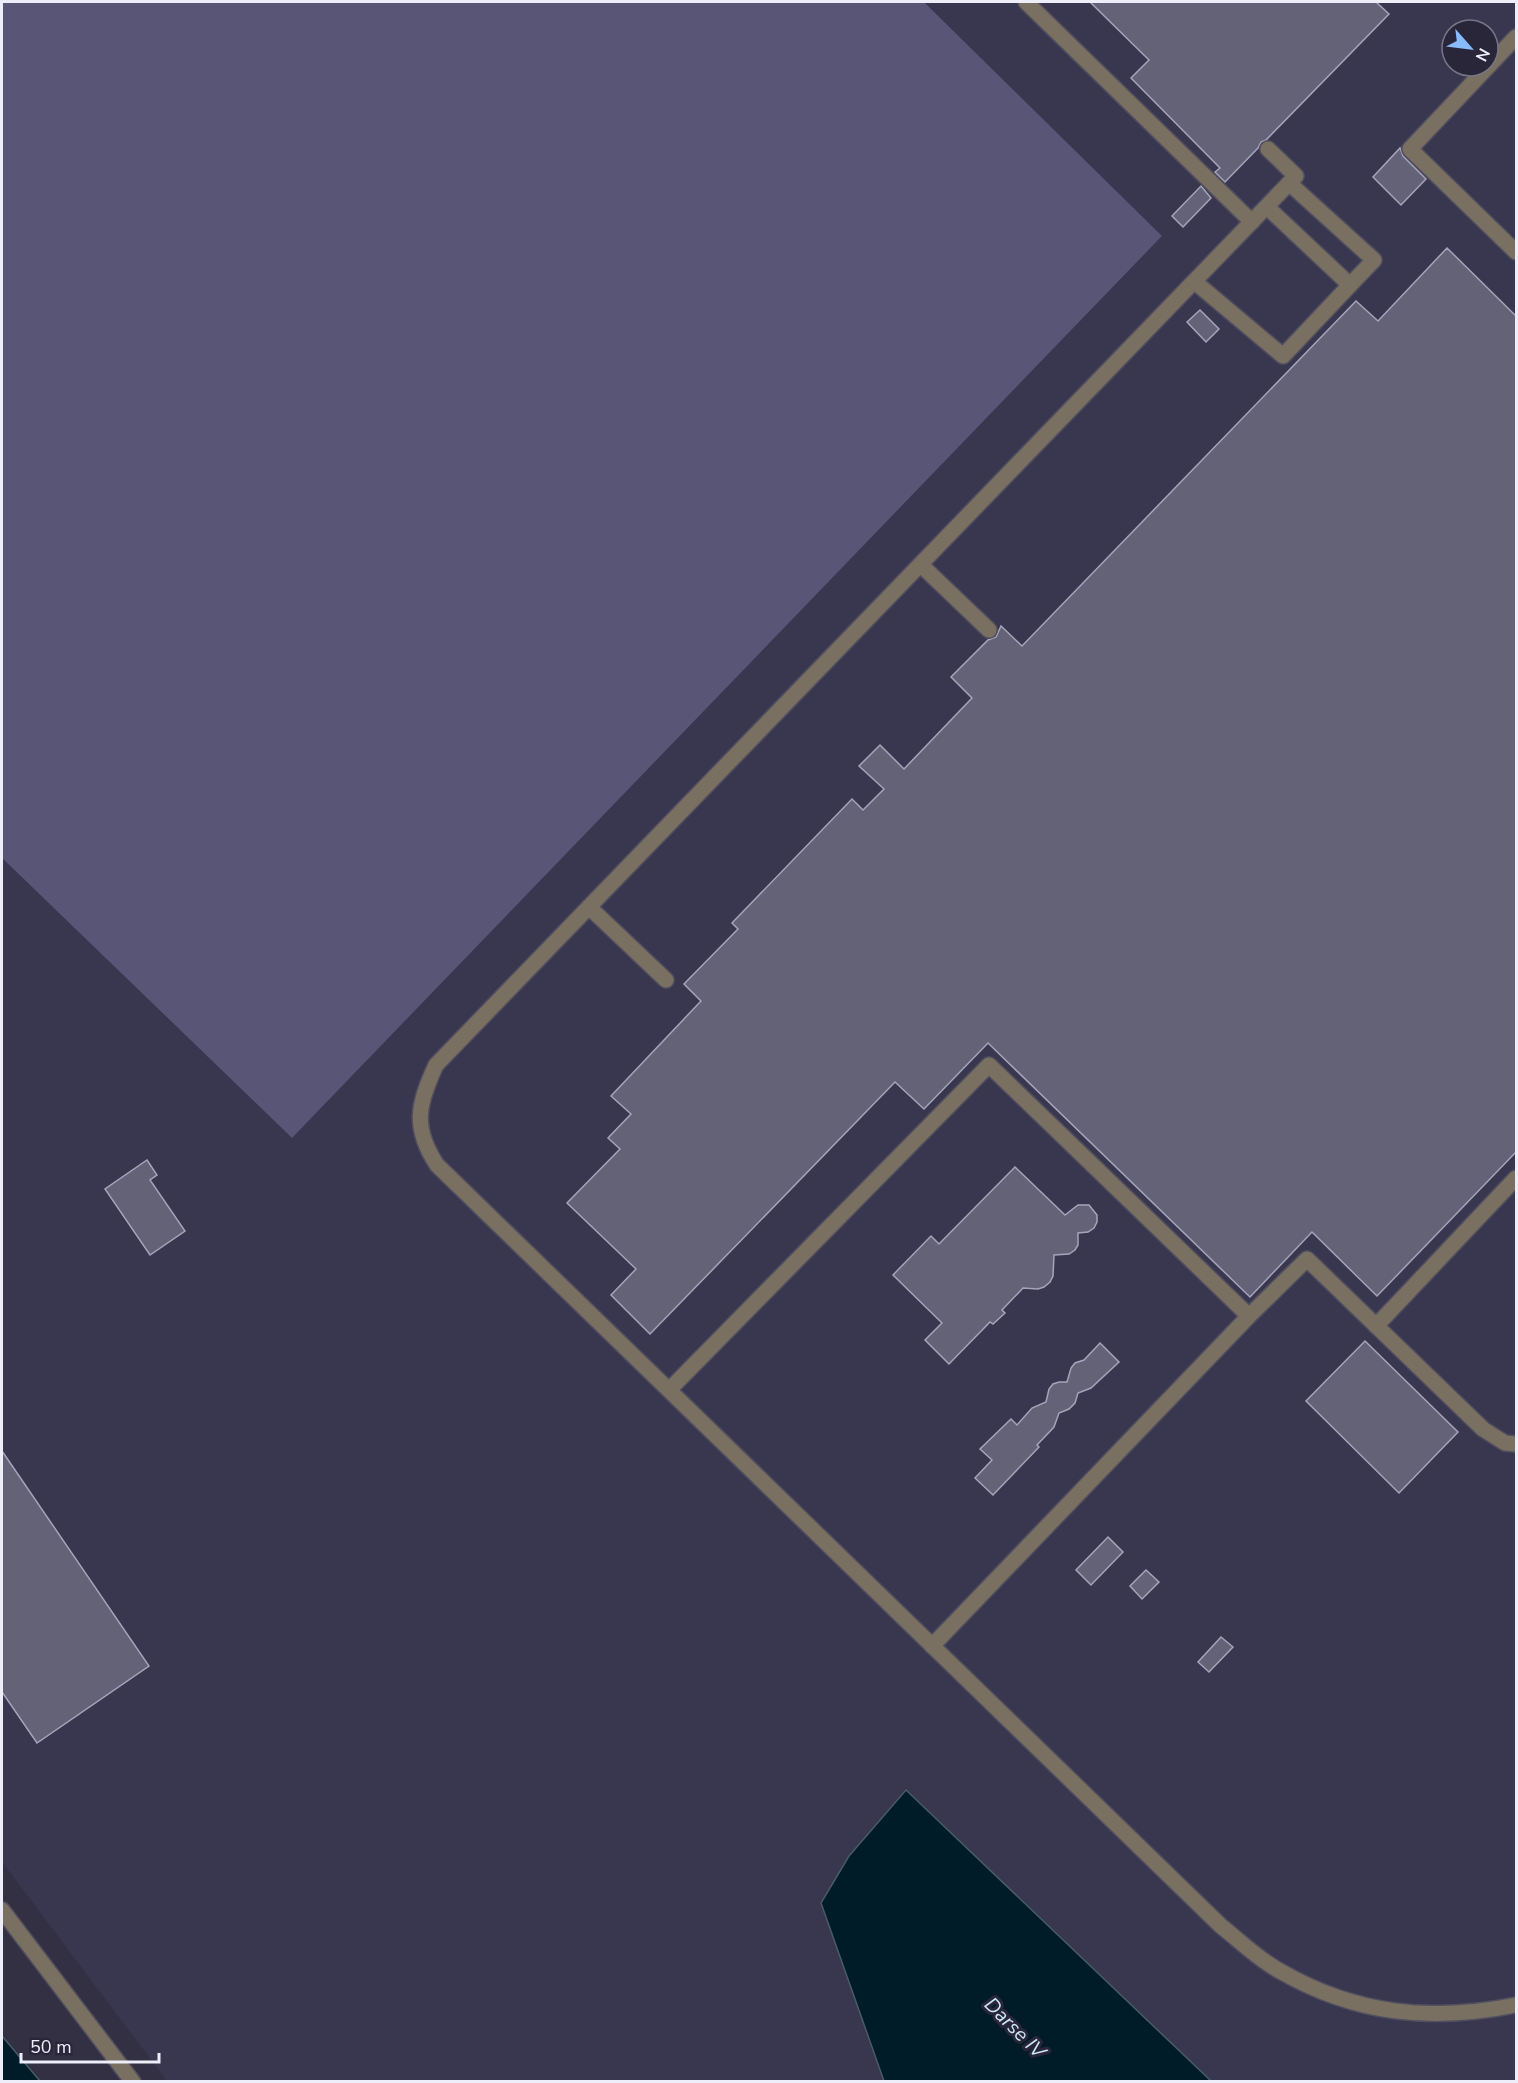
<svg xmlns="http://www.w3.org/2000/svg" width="1518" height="2083" font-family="'Nunito Sans',sans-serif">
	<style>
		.built { fill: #39364f; fill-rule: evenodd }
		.green { fill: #585577 }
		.water { fill: #001c29; stroke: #475b68; stroke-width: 1.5 }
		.building { fill: #646276; stroke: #a6a4ba; stroke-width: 1.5 }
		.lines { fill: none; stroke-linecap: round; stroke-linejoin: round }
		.minor-casing { stroke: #504e5f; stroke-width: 18 }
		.minor { stroke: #797061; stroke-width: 15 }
		.labels { text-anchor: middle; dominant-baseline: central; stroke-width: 6; stroke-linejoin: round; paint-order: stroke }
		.water-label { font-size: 20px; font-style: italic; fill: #cde8f6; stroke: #282638 }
	</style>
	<rect width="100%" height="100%" fill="#323042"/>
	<!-- built -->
	<path class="built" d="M 924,2 L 1516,2 L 1516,2081 L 167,2081 L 2,1862 L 2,858 L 292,1138 L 1162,236 ZM 1452,30 L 1488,30 L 1488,66 L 1452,66 Z"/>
	<!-- green -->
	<path class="green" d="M 2,2 L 924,2 L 1162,236 L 292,1138 L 2,858 Z"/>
	<!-- water -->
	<g class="water">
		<path d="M 906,1790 L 1211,2081 L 884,2081 L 821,1903 L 849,1856 Z"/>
		<path d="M 2,2036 L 40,2081 L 2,2081 Z"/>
	</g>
	<!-- building -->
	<g class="building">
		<path d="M 1090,2 L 1376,2 L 1389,14 L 1266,140 L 1261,142 L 1258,148 L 1225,182 L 1215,172 L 1220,168 L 1131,78 L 1149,60 Z"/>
		<path d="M 1400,148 L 1403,156 L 1426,179 L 1401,205 L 1373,177 Z"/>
		<path d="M 1201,186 L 1211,198 L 1183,227 L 1172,216 Z"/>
		<path d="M 1447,248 L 1516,316 L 1516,1152 L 1377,1296 L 1312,1232 L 1250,1297 L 988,1043 L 924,1109 L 895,1082 L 650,1334 L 611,1295 L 636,1269 L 567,1203 L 620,1149 L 608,1138 L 631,1114 L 611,1096 L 701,1001 L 684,984 L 738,929 L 732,923 L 852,799 L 863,810 L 884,789 L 859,766 L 880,745 L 904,769 L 972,698 L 951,677 L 988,640 L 996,637 L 1001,626 L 1022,646 L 1356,301 L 1378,321 Z"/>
		<path d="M 1200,310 L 1219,329 L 1206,342 L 1187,322 Z"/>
		<path d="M 147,1160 L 157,1175 L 150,1180 L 185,1231 L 150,1255 L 105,1189 Z"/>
		<path d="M 1015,1167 L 1065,1215 L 1078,1205 L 1089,1205 L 1097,1215 L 1097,1222 L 1094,1228 L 1088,1232 L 1078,1233 L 1078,1245 L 1075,1250 L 1069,1254 L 1054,1255 L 1053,1276 L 1050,1282 L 1044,1287 L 1038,1289 L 1023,1288 L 1002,1310 L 1005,1313 L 993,1324 L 990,1322 L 949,1364 L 925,1340 L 942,1323 L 893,1275 L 931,1236 L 939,1244 Z"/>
		<path d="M 1365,1341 L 1458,1432 L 1399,1493 L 1306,1401 Z"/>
		<path d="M 1100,1343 L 1119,1362 L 1091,1388 L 1078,1393 L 1075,1403 L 1069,1409 L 1059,1413 L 1054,1427 L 1037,1445 L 1039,1447 L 993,1495 L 975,1478 L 992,1460 L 980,1449 L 1011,1419 L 1017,1425 L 1032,1408 L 1046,1402 L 1049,1389 L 1053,1384 L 1059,1382 L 1067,1382 L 1071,1368 L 1075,1363 L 1084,1360 Z"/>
		<path d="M 2,1451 L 149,1666 L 37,1743 L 2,1692 Z"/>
		<path d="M 1108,1537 L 1123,1552 L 1091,1585 L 1076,1570 Z"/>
		<path d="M 1146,1570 L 1159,1582 L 1142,1599 L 1130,1586 Z"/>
		<path d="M 1221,1637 L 1233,1647 L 1209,1672 L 1198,1662 Z"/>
	</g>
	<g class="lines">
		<!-- minor casing -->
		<g class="minor-casing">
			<g id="minor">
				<path d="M 1026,2 L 1252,222"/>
				<path d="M 1516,37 L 1410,149 L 1516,252"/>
				<path d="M 1268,149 L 1296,176 L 436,1065 C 418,1104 412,1127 437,1165 L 1221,1926 C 1240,1941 1259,1960 1280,1971 C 1356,2015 1432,2022 1516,2005"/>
				<path d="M 1289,183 L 1374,260 L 1350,285"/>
				<path d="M 1195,282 L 1283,356 L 1350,285 L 1267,207"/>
				<path d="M 921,565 L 989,630"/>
				<path d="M 589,907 L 666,980"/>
				<path d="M 1249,1316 L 1307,1259 L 1483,1429 L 1505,1443 L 1516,1444"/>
				<path d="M 1376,1326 L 1516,1178"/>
				<path d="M 669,1390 L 989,1065 L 1249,1316 L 932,1646"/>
				<path d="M 2,1910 L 133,2082"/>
			</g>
		</g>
		<!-- minor -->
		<use href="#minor" class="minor"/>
	</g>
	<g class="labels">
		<!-- water labels -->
		<g class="water-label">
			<text transform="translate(1015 2028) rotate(45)">Darse IV</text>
		</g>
	</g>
	<!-- border -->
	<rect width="1518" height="2083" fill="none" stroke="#eeeefa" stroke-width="6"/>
	<!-- north arrow -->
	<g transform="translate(1470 48) rotate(118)"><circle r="28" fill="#282638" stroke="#777686" stroke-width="1.5"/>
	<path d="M0-4.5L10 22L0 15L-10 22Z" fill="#87bbfb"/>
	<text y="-9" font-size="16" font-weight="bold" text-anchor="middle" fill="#eeeefa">N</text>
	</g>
	<!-- scale -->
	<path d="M21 2053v9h138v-9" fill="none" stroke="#eeeefa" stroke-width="3"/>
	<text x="30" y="2053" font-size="18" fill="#eeeefa" stroke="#282638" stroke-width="4.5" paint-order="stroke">50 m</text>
</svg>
